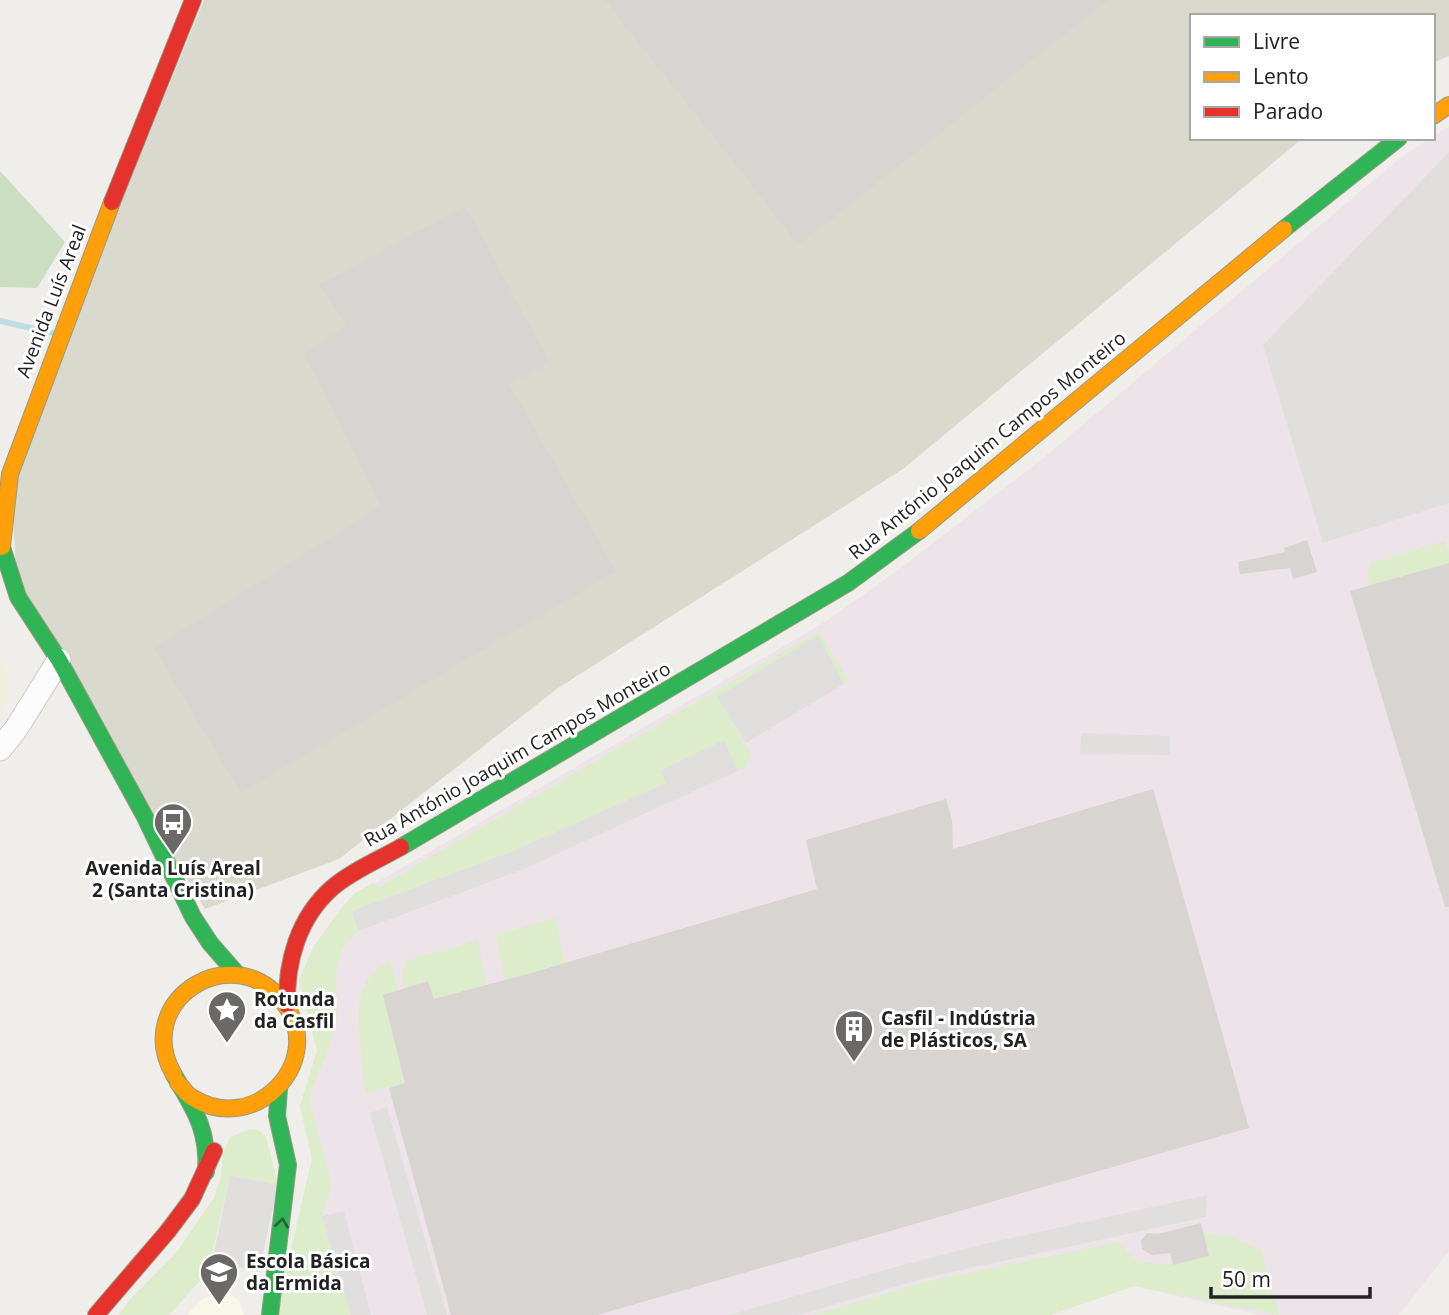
<svg xmlns="http://www.w3.org/2000/svg" width="1449" height="1315" font-family="'Open Sans',sans-serif">
	<style>
		.industrial { fill: #ede4e9 }
		.education { fill: #f8f7e8 }
		.construction { fill: #d9d9cd }
		.farmland { fill: #efefdf }
		.grass { fill: #ddeccb }
		.forest { fill: #cbdec1 }
		.parking { fill: #e0dfde }
		.lines { fill: none; stroke-linecap: round; stroke-linejoin: round }
		.stream { stroke: #bfdbe3; stroke-width: 6 }
		.building { fill: #d7d4d2 }
		.street-casing { stroke: #c9c8c7; stroke-width: 25 }
		.fast-casing { stroke: #999a82; stroke-width: 18 }
		.slow-casing { stroke: #999a82; stroke-width: 18 }
		.jam-casing { stroke: #999a82; stroke-width: 18 }
		.street { stroke: #fdfcfc; stroke-width: 23 }
		.fast { stroke: #30b455; stroke-width: 16 }
		.slow { stroke: #ff9f0a; stroke-width: 16 }
		.jam { stroke: #e5322d; stroke-width: 16 }
		.oneway { stroke: #286439 }
		.labels { text-anchor: middle; dominant-baseline: central; stroke-width: 6; stroke-linejoin: round; paint-order: stroke }
		.street-label { font-size: 19px; fill: #222; stroke: #fff }
		.poi-label { font-size: 19px; font-weight: bold; fill: #222; stroke: #fff; text-anchor: start }
	</style>
	<rect width="100%" height="100%" fill="#f0eeeb"/>
	<!-- industrial -->
	<path class="industrial" d="M 1449,126 L 1449,1251 L 1399,1315 L 1260,1315 L 1134,1286 L 1044,1315 L 279,1315 L 278,1306 L 312,1159 L 300,1106 L 317,1051 L 299,980 L 314,946 L 350,898 L 823,623 L 894,573 L 1042,459 L 1400,158 Z"/>
	<!-- education -->
	<path class="education" d="M 219,1291 L 228,1293 L 239,1300 L 244,1315 L 187,1315 L 203,1299 Z"/>
	<!-- construction -->
	<path class="construction" d="M 204,0 L 1449,0 L 1449,56 L 1433,63 L 1433,16 L 1192,16 L 1192,138 L 1303,138 L 903,469 L 558,688 L 339,859 L 205,909 L 18,597 L 10,474 Z"/>
	<!-- farmland -->
	<path class="farmland" d="M 0,661 L 7,672 L 9,688 L 5,709 L 0,717 Z"/>
	<!-- grass -->
	<g class="grass">
		<path d="M 1445,541 L 1449,553 L 1449,563 L 1369,586 L 1368,571 L 1372,562 Z"/>
		<path d="M 819,631 L 849,681 L 844,684 L 818,636 L 718,697 L 751,754 L 746,767 L 738,771 L 724,741 L 660,771 L 666,783 L 511,852 L 352,911 L 358,931 L 342,949 L 336,972 L 337,1018 L 327,1054 L 312,1088 L 309,1099 L 332,1185 L 322,1216 L 351,1315 L 279,1315 L 278,1306 L 312,1159 L 300,1106 L 317,1051 L 299,980 L 314,946 L 342,907 L 355,893 L 373,883 L 379,887 Z"/>
		<path d="M 555,918 L 565,963 L 505,980 L 496,935 Z"/>
		<path d="M 478,940 L 486,985 L 434,999 L 428,981 L 405,988 L 402,976 L 407,960 Z"/>
		<path d="M 390,962 L 398,990 L 405,1083 L 366,1093 C 362,1076 357,1015 360,999 C 364,983 374,967 390,962 Z"/>
		<path d="M 250,1129 L 258,1130 L 266,1136 L 278,1185 L 230,1175 L 208,1272 L 169,1315 L 118,1315 L 133,1296 L 176,1253 L 215,1196 L 221,1175 L 223,1152 L 230,1137 Z"/>
		<path d="M 1203,1233 L 1231,1237 L 1261,1250 L 1279,1315 L 1134,1286 L 1051,1315 L 812,1315 L 930,1281 L 1120,1242 L 1135,1261 L 1173,1265 L 1209,1256 Z"/>
	</g>
	<!-- forest -->
	<path class="forest" d="M 0,171 L 65,242 L 37,288 L 0,287 Z"/>
	<!-- parking -->
	<g class="parking">
		<path d="M 1449,152 L 1449,503 L 1323,543 L 1263,345 Z"/>
		<path d="M 818,635 L 844,684 L 746,743 L 717,697 Z"/>
		<path d="M 1081,733 L 1170,736 L 1170,755 L 1080,754 Z"/>
		<path d="M 724,740 L 738,771 L 524,869 L 358,931 L 352,911 L 511,852 L 666,783 L 660,771 Z"/>
		<path d="M 387,1107 L 447,1315 L 427,1315 L 370,1113 Z"/>
		<path d="M 230,1175 L 278,1185 L 259,1272 L 212,1262 Z"/>
		<path d="M 1207,1195 L 1206,1217 L 929,1277 L 798,1315 L 730,1315 L 888,1269 L 984,1244 Z"/>
		<path d="M 344,1211 L 371,1315 L 351,1315 L 322,1216 Z"/>
	</g>
	<g class="lines">
		<!-- stream -->
		<path class="stream" d="M 0,321 L 53,333"/>
	</g>
	<!-- building -->
	<g class="building">
		<path d="M 605,0 L 1108,0 L 799,245 Z"/>
		<path d="M 465,206 L 550,363 L 509,384 L 616,571 L 241,793 L 154,648 L 381,506 L 304,354 L 348,326 L 319,285 Z"/>
		<path d="M 1307,540 L 1317,572 L 1293,579 L 1290,568 L 1240,574 L 1238,562 L 1285,552 L 1284,548 Z"/>
		<path d="M 1449,563 L 1449,907 L 1445,907 L 1350,591 Z"/>
		<path d="M 1153,789 L 1249,1128 L 597,1315 L 451,1315 L 389,1088 L 405,1083 L 383,995 L 428,981 L 434,999 L 531,973 L 817,889 L 806,840 L 946,799 L 952,820 L 953,849 Z"/>
		<path d="M 1201,1223 L 1209,1256 L 1173,1265 L 1170,1253 L 1151,1255 L 1142,1249 L 1141,1241 L 1147,1233 L 1158,1234 Z"/>
	</g>
	<g class="lines">
		<!-- street casing -->
		<g class="street-casing">
			<path id="street" d="M 0,749 L 16,729 L 59,660"/>
		</g>
		<!-- fast casing -->
		<g class="fast-casing">
			<g id="fast">
				<path d="M 1284,229 L 1399,138"/>
				<path d="M 2,547 L 18,597 L 59,660 L 145,817 L 193,917 L 210,943 L 237,974"/>
				<path d="M 401,847 L 848,583 L 919,531"/>
				<path d="M 174,1075 C 194,1109 209,1130 206,1172"/>
				<path d="M 270,1315 L 288,1165 L 277,1116 L 279,1089"/>
			</g>
		</g>
		<!-- slow casing -->
		<g class="slow-casing">
			<g id="slow">
				<path d="M 1433,116 L 1449,105"/>
				<path d="M 919,531 L 1284,229"/>
				<path d="M 2,547 L 10,474 L 112,202"/>
				<path d="M 174,1075 C 130,999 237,934 286,1006 C 325,1063 254,1136 193,1098 C 187,1095 183,1088 178,1083"/>
			</g>
		</g>
		<!-- jam casing -->
		<g class="jam-casing">
			<g id="jam">
				<path d="M 112,202 L 193,0"/>
				<path d="M 287,1005 C 286,962 298,918 332,888 C 350,872 380,859 401,847"/>
				<path d="M 96,1315 L 168,1231 L 192,1199 L 214,1151"/>
			</g>
		</g>
		<!-- street -->
		<use href="#street" class="street"/>
		<!-- fast -->
		<use href="#fast" class="fast"/>
		<!-- slow -->
		<use href="#slow" class="slow"/>
		<!-- jam -->
		<use href="#jam" class="jam"/>
	</g>
	<!-- one-way arrows -->
	<defs><path id="oneway-chevron" d="M-2-3.5L2.5 0L-2 3.5" fill="none" stroke-width="1.6" stroke-linecap="round" stroke-linejoin="round" transform="scale(1.75)"/></defs>
	<use class="oneway" href="#oneway-chevron" transform="translate(282 1223) rotate(-82)"/>
	<!-- icons -->
	<defs>
		<g id="bus-pin" transform="scale(2.0125)"><path d="M0 17L-7.5 6A9.5 9.5 0 1 1 7.5 6Z" fill="#6a6968" stroke="#fff"/><path d="M-5-6H5V4H4V6H2V4H-2V6H-4V4H-5ZM-3.5-4V0h7V-4ZM-3.5 1.2v1.5H-2V1.2ZM2 1.2v1.5H3.5V1.2Z" fill="#fff"/></g>
		<g id="sight-pin" transform="scale(2.0125)"><path d="M0 17L-7.5 6A9.5 9.5 0 1 1 7.5 6Z" fill="#6a6968" stroke="#fff"/><path d="M0-6L1.8-2.2L6-1.7L2.9 1.2L3.7 5.4L0 3.3L-3.7 5.4L-2.9 1.2L-6-1.7L-1.8-2.2Z" fill="#fff"/></g>
		<g id="building-pin" transform="scale(2.0125)"><path d="M0 17L-7.5 6A9.5 9.5 0 1 1 7.5 6Z" fill="#6a6968" stroke="#fff"/><path d="M-4-6H4V6H1V3H-1V6H-4ZM-2.5-4.3h1.7v1.8h-1.7ZM.8-4.3h1.7v1.8H.8ZM-2.5-1h1.7V.8h-1.7ZM.8-1h1.7V.8H.8Z" fill="#fff"/></g>
		<g id="school-pin" transform="scale(2.0125)"><path d="M0 17L-7.5 6A9.5 9.5 0 1 1 7.5 6Z" fill="#6a6968" stroke="#fff"/><path d="M0-5L7-2L0 1L-7-2ZM-4 1L0 2.5L4 1V4Q0 6-4 4Z" fill="#fff"/></g>
	</defs>
	<g fill-rule="evenodd">
		<use href="#bus-pin" x="173" y="822"/>
		<use href="#sight-pin" x="227" y="1010"/>
		<use href="#building-pin" x="854" y="1029"/>
		<use href="#school-pin" x="219" y="1272"/>
	</g>
	<g class="labels">
		<!-- street labels -->
		<g class="street-label">
			<text transform="translate(51 301) rotate(-69)">Avenida Luís Areal</text>
			<text transform="translate(987 445) rotate(-39)">Rua António Joaquim Campos Monteiro</text>
			<text transform="translate(517 754) rotate(-30)">Rua António Joaquim Campos Monteiro</text>
		</g>
		<!-- poi labels -->
		<g class="poi-label">
			<text x="173" y="868" text-anchor="middle">Avenida Luís Areal<tspan x="173" dy="22">2 (Santa Cristina)</tspan></text>
			<text x="254" y="999">Rotunda<tspan x="254" dy="22">da Casfil</tspan></text>
			<text x="881" y="1018">Casfil - Indústria<tspan x="881" dy="22">de Plásticos, SA</tspan></text>
			<text x="246" y="1261">Escola Básica<tspan x="246" dy="22">da Ermida</tspan></text>
		</g>
	</g>
	<!-- legend -->
	<rect x="1190" y="14" width="245" height="126" fill="#ffffff" stroke="#a7a7a7" stroke-width="2"/>
	<rect x="1204" y="37" width="35" height="10" fill="#30b455" stroke="#a7a7a7" stroke-width="2"/>
	<text x="1253" y="49" font-size="21" fill="#222222">Livre</text>
	<rect x="1204" y="72" width="35" height="10" fill="#ff9f0a" stroke="#a7a7a7" stroke-width="2"/>
	<text x="1253" y="84" font-size="21" fill="#222222">Lento</text>
	<rect x="1204" y="107" width="35" height="10" fill="#e5322d" stroke="#a7a7a7" stroke-width="2"/>
	<text x="1253" y="119" font-size="21" fill="#222222">Parado</text>
	<!-- scale -->
	<path d="M1211 1287v10h159v-10" fill="none" stroke="#222222" stroke-width="3.5"/>
	<text x="1222" y="1287" font-size="21" fill="#222222" stroke="#ffffff" stroke-width="5" paint-order="stroke">50 m</text>
</svg>
